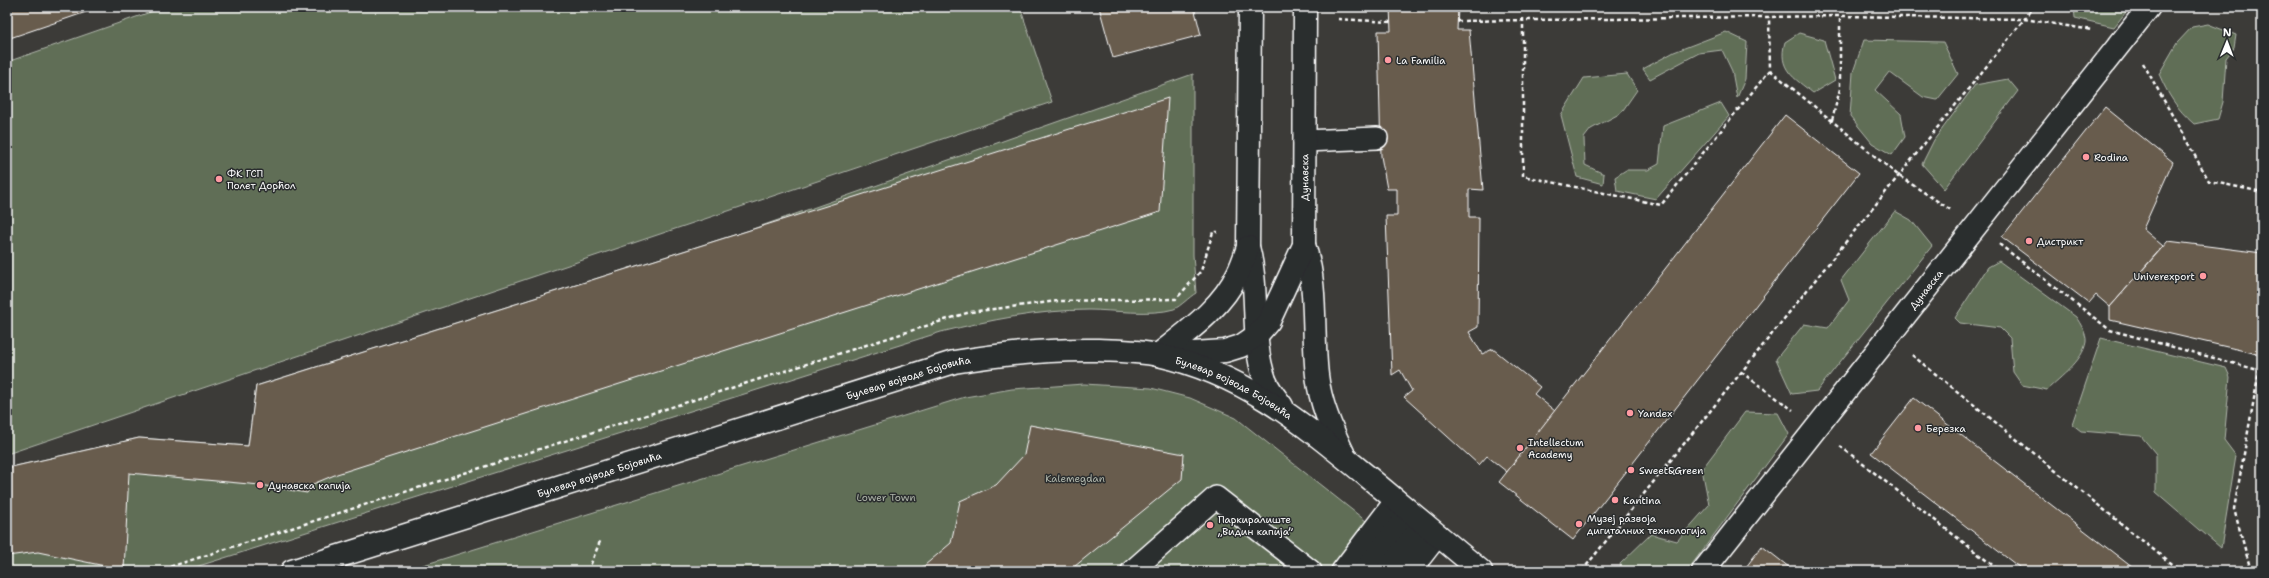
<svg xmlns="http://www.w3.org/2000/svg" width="2269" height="578" font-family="'Shantell Sans',sans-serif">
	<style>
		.green { fill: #606e57; stroke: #b0b6ab }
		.building { fill: #675b4e; stroke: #fff }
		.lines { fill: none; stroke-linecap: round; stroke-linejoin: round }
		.service-casing { stroke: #fff; stroke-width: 24 }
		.pedestrian-casing { stroke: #fff; stroke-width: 25 }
		.secondary-casing { stroke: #fff; stroke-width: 25 }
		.path { stroke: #fff; stroke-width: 2.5; stroke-dasharray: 4 3; stroke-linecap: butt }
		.service { stroke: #2a2d2e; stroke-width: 21 }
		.pedestrian { stroke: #2a2d2e; stroke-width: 22 }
		.secondary { stroke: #2a2d2e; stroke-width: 22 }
		.poi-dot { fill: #ff9aa2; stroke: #2a2d2e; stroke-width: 1.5 }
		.labels { text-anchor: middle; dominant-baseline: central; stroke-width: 3; stroke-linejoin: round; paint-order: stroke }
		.poi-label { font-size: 10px; fill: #fff; stroke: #2a2d2e; text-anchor: start }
		.street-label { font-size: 10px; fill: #fff; stroke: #2a2d2e }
		.park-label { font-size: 10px; fill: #b0b6ab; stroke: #2a2d2e }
	</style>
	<rect width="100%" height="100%" fill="#3c3b38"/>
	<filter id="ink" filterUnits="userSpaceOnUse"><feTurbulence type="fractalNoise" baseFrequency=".025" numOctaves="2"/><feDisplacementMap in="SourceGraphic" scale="8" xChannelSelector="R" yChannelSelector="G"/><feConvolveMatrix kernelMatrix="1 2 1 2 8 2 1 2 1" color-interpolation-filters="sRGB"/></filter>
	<g filter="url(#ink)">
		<!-- green -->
		<g class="green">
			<path d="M 165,7 L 1020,7 L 1052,102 L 7,454 L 7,62 Z"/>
			<path d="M 2074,7 L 2130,7 L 2114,27 L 2075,18 Z"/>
			<path d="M 2208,24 L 2236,35 L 2234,48 L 2226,58 L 2223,102 L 2218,119 L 2194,124 C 2177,109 2168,95 2159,74 L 2177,43 L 2192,27 Z"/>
			<path d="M 1726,32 L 1747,42 L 1745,79 L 1737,98 L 1732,71 L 1722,50 L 1699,53 L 1650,79 L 1643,69 L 1674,52 Z"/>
			<path d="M 1799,33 L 1824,40 L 1835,80 L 1813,93 C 1794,78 1777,69 1785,42 Z"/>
			<path d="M 1864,40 L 1943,42 L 1958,74 L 1937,100 L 1923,97 L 1889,72 L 1875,90 L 1901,114 L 1905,137 L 1892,155 L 1872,143 L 1850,116 L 1853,72 Z"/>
			<path d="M 1193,74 L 1193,255 L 1196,293 C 1189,297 1181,306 1174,309 C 1151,316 1112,310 1089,310 C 1039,310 990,320 941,332 L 183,571 L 7,571 L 7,468 L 139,438 L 248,446 L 256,386 L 750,230 Z"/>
			<path d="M 1627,74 L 1637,90 L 1621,113 L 1591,129 L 1584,138 L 1585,165 L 1604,174 L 1603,184 L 1577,177 L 1561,115 L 1584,78 Z"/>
			<path d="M 2008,79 L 2018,91 L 1944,189 L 1922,164 L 1934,140 L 1975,85 Z"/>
			<path d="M 1721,103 L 1729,116 L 1656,199 L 1617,191 L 1615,177 L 1626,170 L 1648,170 L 1659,164 L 1663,126 Z"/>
			<path d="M 1895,211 L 1911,220 L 1932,246 L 1817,391 L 1792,394 L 1776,359 L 1804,324 L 1828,328 L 1849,300 L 1841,280 Z"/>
			<path d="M 1999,261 L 2076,317 C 2080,323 2087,334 2086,342 C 2083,361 2060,377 2047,390 L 2022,385 L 2013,372 L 2010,338 L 2000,328 L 1960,323 L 1955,318 L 1988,267 Z"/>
			<path d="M 2101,338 L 2226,368 L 2230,377 L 2224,440 L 2236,456 L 2221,548 L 2156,492 L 2156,454 L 2141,436 L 2081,431 L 2072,424 Z"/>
			<path d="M 1084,384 L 1151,388 L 1190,398 L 1236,418 L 1429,571 L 404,571 L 965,397 L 1012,389 Z"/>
			<path d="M 1745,412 L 1778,413 L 1789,434 L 1687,571 L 1623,571 L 1620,564 L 1651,534 L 1677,541 L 1709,505 L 1702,469 Z"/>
		</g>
		<!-- building -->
		<g class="building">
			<path d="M 7,7 L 101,7 L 7,39 Z"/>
			<path d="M 1099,7 L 1194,7 L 1201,35 L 1113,58 Z"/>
			<path d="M 1390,7 L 1458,7 L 1457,30 L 1469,30 L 1483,190 L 1469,189 L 1469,217 L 1479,217 L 1478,327 L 1469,332 L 1482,354 L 1493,349 L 1540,387 L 1534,394 L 1555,411 L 1507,472 L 1487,456 L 1479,465 L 1404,397 L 1412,391 L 1400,370 L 1392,375 L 1386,216 L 1397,216 L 1397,189 L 1387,189 L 1381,156 L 1378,31 L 1391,31 Z"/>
			<path d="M 1168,98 L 1160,212 L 337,474 L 313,484 L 307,493 L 260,485 L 129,473 L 124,570 L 38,552 L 7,556 L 7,468 L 139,438 L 248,446 L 256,386 Z"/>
			<path d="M 2105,107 L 2173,162 L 2143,229 L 2163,246 L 2110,307 L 2096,295 L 2089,303 L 2002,237 Z"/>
			<path d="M 1785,115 L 1859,173 L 1573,540 L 1499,482 Z"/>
			<path d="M 2168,241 L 2262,253 L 2262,355 L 2110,320 L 2110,307 Z"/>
			<path d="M 1914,398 L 1975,446 L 2137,571 L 2024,571 L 1871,453 Z"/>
			<path d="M 1030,425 L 1184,454 L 1182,479 L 1069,571 L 918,571 L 951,543 L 960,501 L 996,485 L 1024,455 Z"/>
			<path d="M 1762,546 L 1794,571 L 1743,571 Z"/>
		</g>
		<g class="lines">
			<!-- service casing -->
			<g class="service-casing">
				<g id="service">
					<path d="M 1304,141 L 1377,138"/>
					<path d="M 1132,571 L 1216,497 L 1311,571"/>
					<path d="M 1342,571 L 1396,500"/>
					<path d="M 1364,571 L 1410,512"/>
					<path d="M 1387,571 L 1424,523"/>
					<path d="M 1410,571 L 1438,535"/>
				</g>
			</g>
			<!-- pedestrian casing -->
			<g class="pedestrian-casing">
				<g id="pedestrian">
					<path id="s1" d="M 1703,571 L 2149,7"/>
				</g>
			</g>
			<!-- secondary casing -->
			<g class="secondary-casing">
				<g id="secondary">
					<path d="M 1250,7 L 1248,247 C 1260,290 1250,338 1265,380 C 1269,390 1276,398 1282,406"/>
					<path d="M 1304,245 C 1318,286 1312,332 1317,375 C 1320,403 1332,430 1344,455"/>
					<path id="s2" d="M 1177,354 L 1225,351 L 1241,346 L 1257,335 L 1269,321 L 1304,245 L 1305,7"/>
					<path d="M 1158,355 C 1187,332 1222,308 1238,273 C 1242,265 1245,256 1248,247"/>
					<path id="s3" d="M 292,571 L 954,362 C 1002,354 1049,349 1098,350 C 1118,351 1139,351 1158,355 C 1244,374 1301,422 1367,476 C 1405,508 1443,539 1481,571"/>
				</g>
			</g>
			<!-- path -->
			<g class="path">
				<path d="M 1523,18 L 1523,176 L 1661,205 L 1770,70 L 1769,17"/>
				<path d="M 1338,19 L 1390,22"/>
				<path d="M 1457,21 L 1840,16 L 2024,19 L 2092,30"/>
				<path d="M 2143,63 L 2209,181 L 2262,192"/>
				<path d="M 1770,70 L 1899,176 L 1951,210"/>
				<path d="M 1832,120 L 1840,89 L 1840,16"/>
				<path d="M 1999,244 L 2110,330 L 2262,371"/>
				<path d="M 1912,355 L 2180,571"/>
				<path d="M 1741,372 L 1793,410"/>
				<path d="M 1840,446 L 2000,571"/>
				<path d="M 157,571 L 970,312 L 1058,301 L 1176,299 L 1201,271 L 1213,232 L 1218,232"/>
				<path d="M 588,571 L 601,539"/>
				<path d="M 1582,571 L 2034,7"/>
				<path d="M 2251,571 L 2234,509 L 2259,371"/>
			</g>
			<!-- service -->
			<use href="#service" class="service"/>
			<!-- pedestrian -->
			<use href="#pedestrian" class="pedestrian"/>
			<!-- secondary -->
			<use href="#secondary" class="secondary"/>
		</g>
	</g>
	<!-- markers -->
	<g class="poi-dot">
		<circle cx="1388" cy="60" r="4"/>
		<circle cx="2086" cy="157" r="4"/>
		<circle cx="219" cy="179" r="4"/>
		<circle cx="2029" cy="241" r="4"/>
		<circle cx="2203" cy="276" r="4"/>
		<circle cx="1630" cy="413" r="4"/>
		<circle cx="1918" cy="428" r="4"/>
		<circle cx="1520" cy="448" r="4"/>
		<circle cx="1631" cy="470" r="4"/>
		<circle cx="260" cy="485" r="4"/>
		<circle cx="1615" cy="500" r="4"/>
		<circle cx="1579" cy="524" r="4"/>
		<circle cx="1210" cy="525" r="4"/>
	</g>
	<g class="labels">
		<!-- poi labels -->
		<g class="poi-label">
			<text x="1396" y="60">La Familia</text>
			<text x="2094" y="157">Rodina</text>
			<text x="227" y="173">ФК ГСП<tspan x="227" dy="12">Полет Дорћол</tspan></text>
			<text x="2037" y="241">Дистрикт</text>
			<text x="2195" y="276" text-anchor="end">Univerexport</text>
			<text x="1638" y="413">Yandex</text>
			<text x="1926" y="428">Березка</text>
			<text x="1528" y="442">Intellectum<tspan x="1528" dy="12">Academy</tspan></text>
			<text x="1639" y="470">Sweet&amp;Green</text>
			<text x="268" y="485">Дунавска капија</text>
			<text x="1623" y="500">Kantina</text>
			<text x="1587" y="518">Музеј развоја<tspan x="1587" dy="12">дигиталних технологија</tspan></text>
			<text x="1218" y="519">Паркиралиште<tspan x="1218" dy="12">„Видин капија”</tspan></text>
		</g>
		<!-- street labels -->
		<g class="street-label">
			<text stroke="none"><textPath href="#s2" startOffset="254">Дунавска</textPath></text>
			<text stroke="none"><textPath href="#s1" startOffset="359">Дунавска</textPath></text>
			<text stroke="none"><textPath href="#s3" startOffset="646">Булевар војводе Бојовића</textPath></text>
			<text stroke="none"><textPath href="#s3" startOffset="982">Булевар војводе Бојовића</textPath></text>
			<text stroke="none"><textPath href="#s3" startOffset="322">Булевар војводе Бојовића</textPath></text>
		</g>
		<!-- park labels -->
		<g class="park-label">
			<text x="1075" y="478">Kalemegdan</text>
			<text x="886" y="497">Lower Town</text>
		</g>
	</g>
	<!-- margin -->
	<rect width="2269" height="578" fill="none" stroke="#2a2d2e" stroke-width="24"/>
	<rect x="12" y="12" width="2245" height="554" fill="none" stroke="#fff" stroke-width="1.5" filter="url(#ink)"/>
	<!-- north arrow -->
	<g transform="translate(2227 42) rotate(1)" stroke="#2a2d2e" stroke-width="3" paint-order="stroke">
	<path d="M0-3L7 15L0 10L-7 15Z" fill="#ffffff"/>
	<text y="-6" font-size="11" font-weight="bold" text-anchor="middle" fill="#ffffff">N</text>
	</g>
</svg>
